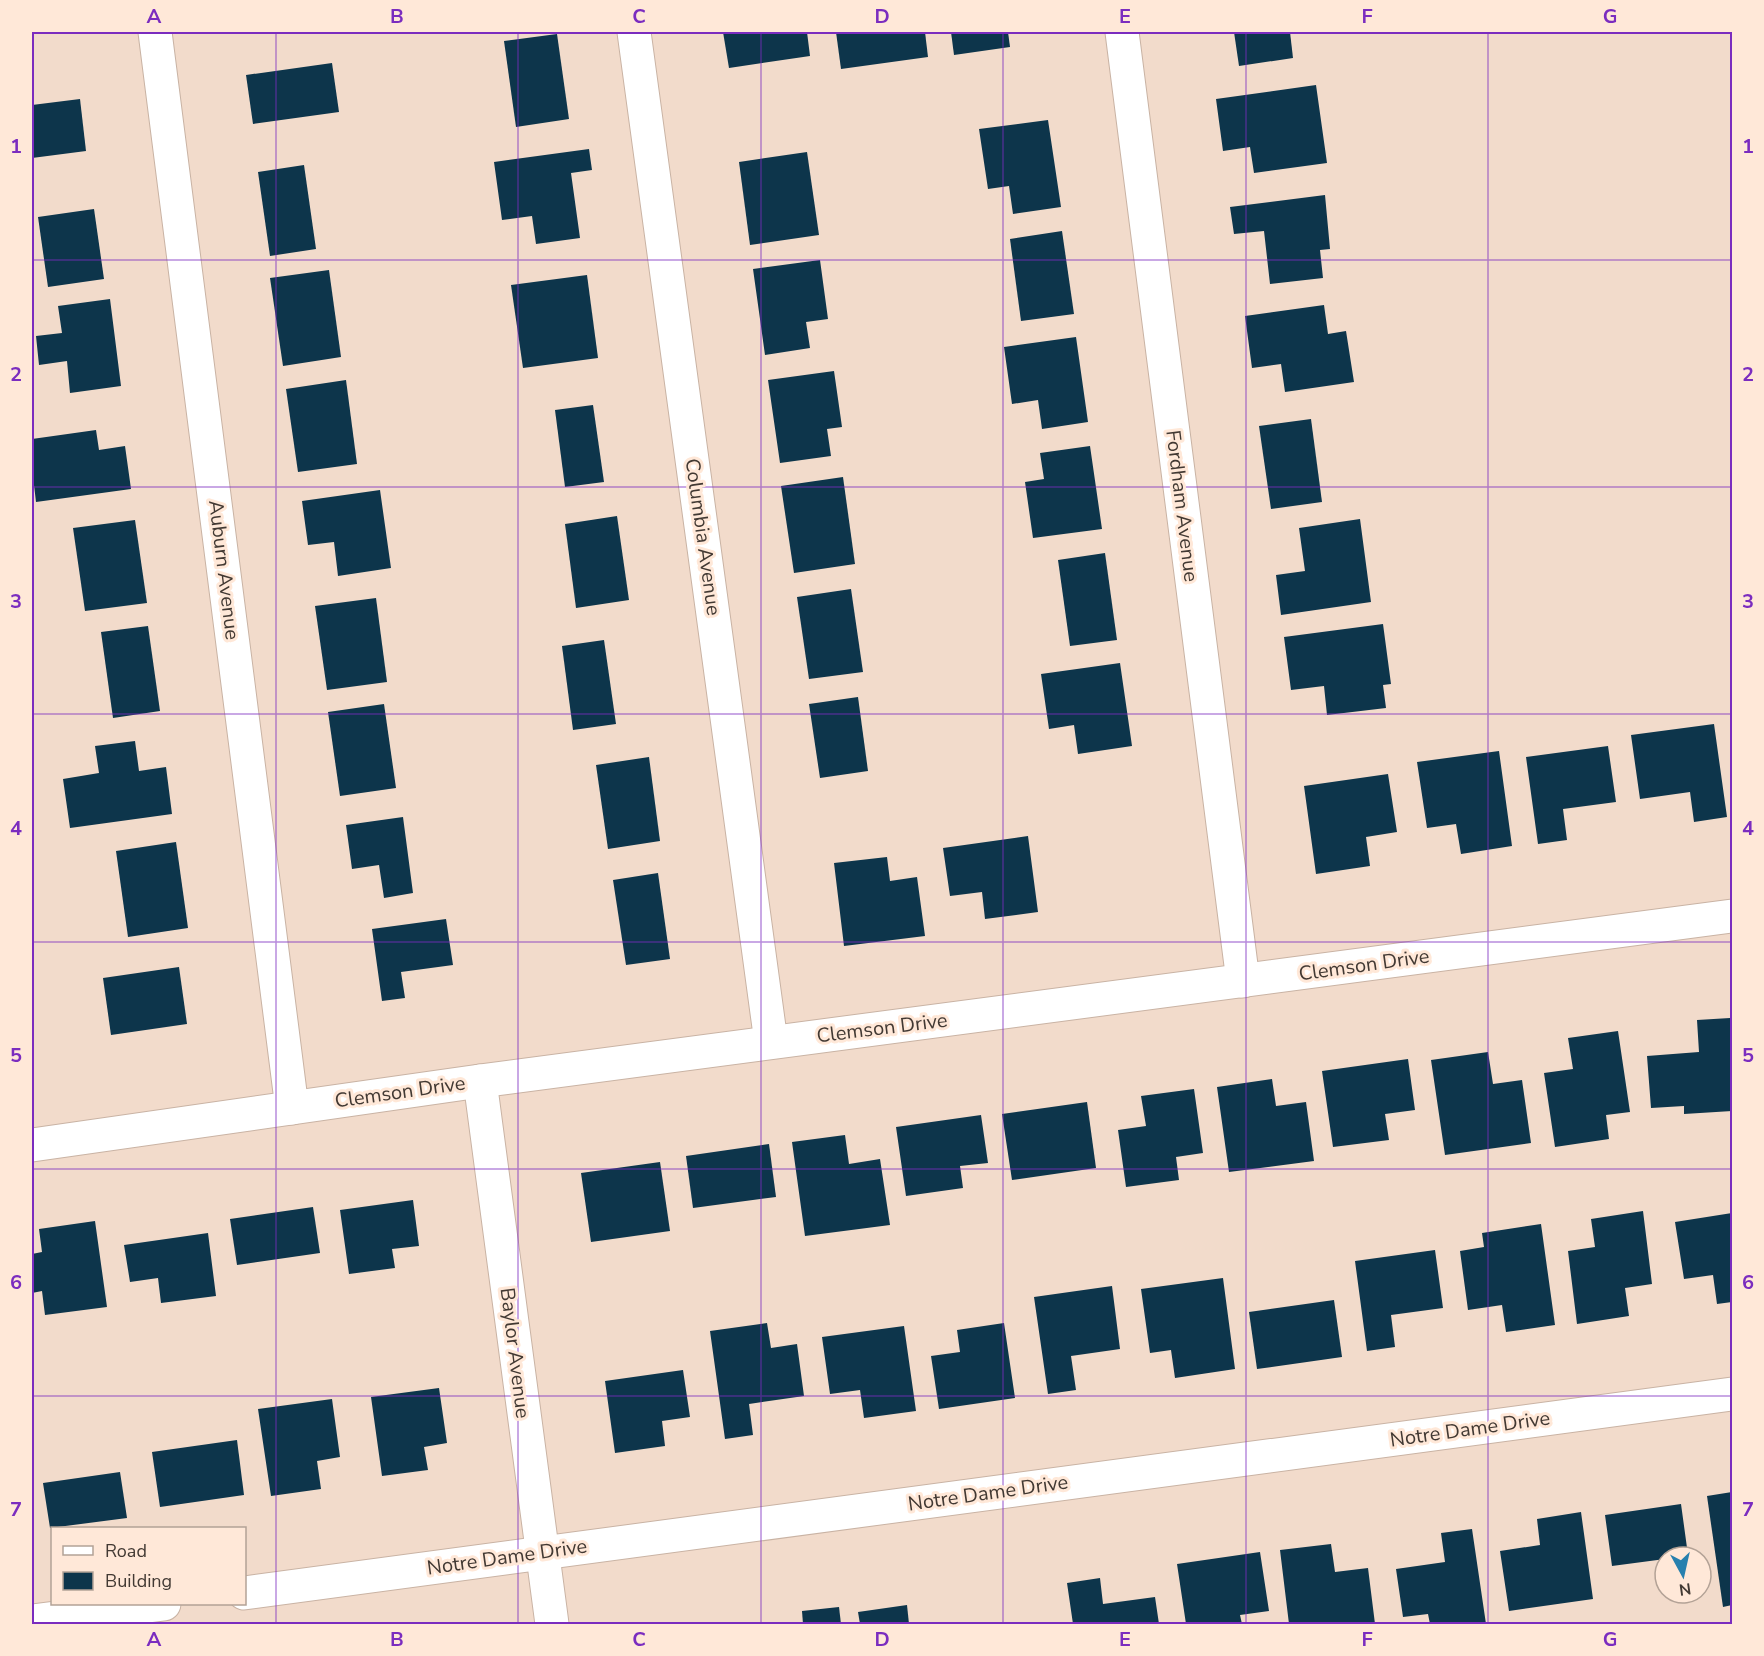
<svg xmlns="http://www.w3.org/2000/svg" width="1764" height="1656" font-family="'Nunito Sans',sans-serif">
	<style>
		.building { fill: #0d354b }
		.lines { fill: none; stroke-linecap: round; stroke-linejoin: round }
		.minor-casing { stroke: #c9b3a4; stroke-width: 35 }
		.minor { stroke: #fff; stroke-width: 33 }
		.grid { fill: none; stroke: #7b2cbf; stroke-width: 1.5; stroke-opacity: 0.55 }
		.labels { text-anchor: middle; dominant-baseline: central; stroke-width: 6; stroke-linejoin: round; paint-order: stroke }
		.street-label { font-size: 20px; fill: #423933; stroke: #ffe8d8 }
		.neatline { fill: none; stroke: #7b2cbf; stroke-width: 2 }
		.grid-label { font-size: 20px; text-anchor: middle; font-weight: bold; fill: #7b2cbf }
	</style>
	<rect width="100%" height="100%" fill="#f2dbcb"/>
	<!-- building -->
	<g class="building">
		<path d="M 723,32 L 807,32 L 810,56 L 729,68 Z"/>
		<path d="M 836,32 L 925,32 L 928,57 L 841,69 Z"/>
		<path d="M 951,32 L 1008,32 L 1010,47 L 954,55 Z"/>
		<path d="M 1234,32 L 1290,32 L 1293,58 L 1239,66 Z"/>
		<path d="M 557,34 L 569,119 L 516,127 L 504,41 Z"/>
		<path d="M 332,63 L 339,112 L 253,124 L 246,75 Z"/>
		<path d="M 1316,85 L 1327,163 L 1254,173 L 1250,147 L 1223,151 L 1216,99 Z"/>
		<path d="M 80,99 L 86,151 L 32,158 L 32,105 Z"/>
		<path d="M 1048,120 L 1061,207 L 1013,214 L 1009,186 L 988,189 L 979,129 Z"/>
		<path d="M 589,149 L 592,170 L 571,173 L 580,238 L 536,244 L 532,216 L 502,220 L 494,162 Z"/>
		<path d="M 807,152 L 819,235 L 750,245 L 739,162 Z"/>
		<path d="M 304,165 L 316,249 L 270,256 L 258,172 Z"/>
		<path d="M 1325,195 L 1330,249 L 1320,250 L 1323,278 L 1270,284 L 1264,231 L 1234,234 L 1230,207 Z"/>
		<path d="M 94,209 L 104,279 L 48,287 L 38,217 Z"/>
		<path d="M 1062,231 L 1074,314 L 1021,321 L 1010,239 Z"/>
		<path d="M 820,260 L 828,319 L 806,322 L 810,348 L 765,355 L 753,269 Z"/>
		<path d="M 329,270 L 341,357 L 283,366 L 270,278 Z"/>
		<path d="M 587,275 L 598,358 L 523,368 L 511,285 Z"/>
		<path d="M 110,299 L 121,386 L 70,393 L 67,361 L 39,365 L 36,336 L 62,333 L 58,306 Z"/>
		<path d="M 1324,305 L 1328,334 L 1346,331 L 1354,382 L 1285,392 L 1281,364 L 1252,368 L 1245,316 Z"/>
		<path d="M 1076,337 L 1088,422 L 1042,429 L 1038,400 L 1012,404 L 1004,347 Z"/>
		<path d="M 834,371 L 842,427 L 827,429 L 831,456 L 780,463 L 768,380 Z"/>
		<path d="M 346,380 L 357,464 L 298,472 L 286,389 Z"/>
		<path d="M 593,405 L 604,482 L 565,487 L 555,410 Z"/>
		<path d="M 1311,419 L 1322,502 L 1271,509 L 1259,426 Z"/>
		<path d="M 96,430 L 99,450 L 125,446 L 131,489 L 36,502 L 32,468 L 32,439 Z"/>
		<path d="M 1090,446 L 1102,529 L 1033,538 L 1025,482 L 1044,479 L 1040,453 Z"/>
		<path d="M 843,477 L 855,564 L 794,573 L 781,486 Z"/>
		<path d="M 380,490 L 391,568 L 338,576 L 334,542 L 308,545 L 302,501 Z"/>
		<path d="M 617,516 L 629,600 L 576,608 L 565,524 Z"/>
		<path d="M 1360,519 L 1371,602 L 1281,615 L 1276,575 L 1305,571 L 1299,528 Z"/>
		<path d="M 135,520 L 147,603 L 85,611 L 73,528 Z"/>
		<path d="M 1105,553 L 1117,640 L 1070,646 L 1058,560 Z"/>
		<path d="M 851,589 L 863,672 L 809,679 L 797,597 Z"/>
		<path d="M 376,598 L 387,682 L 327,690 L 315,606 Z"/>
		<path d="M 1383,624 L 1391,684 L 1383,685 L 1386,708 L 1327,715 L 1324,686 L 1291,690 L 1284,637 Z"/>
		<path d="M 148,626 L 160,711 L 113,718 L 101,632 Z"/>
		<path d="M 604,640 L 616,724 L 573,730 L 562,646 Z"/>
		<path d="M 1120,663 L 1132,746 L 1078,754 L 1074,725 L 1049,729 L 1041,674 Z"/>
		<path d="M 858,697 L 868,771 L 820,778 L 809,704 Z"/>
		<path d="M 384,704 L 396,788 L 340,796 L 328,712 Z"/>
		<path d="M 1714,724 L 1727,817 L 1694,822 L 1690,792 L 1640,799 L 1631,735 Z"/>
		<path d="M 135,741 L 139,771 L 166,767 L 172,814 L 70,828 L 63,779 L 99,773 L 95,746 Z"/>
		<path d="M 1608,746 L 1616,802 L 1563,809 L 1567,840 L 1538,844 L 1526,757 Z"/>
		<path d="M 1499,751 L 1512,846 L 1461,854 L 1456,824 L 1427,828 L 1417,762 Z"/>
		<path d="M 649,757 L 660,841 L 608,849 L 596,765 Z"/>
		<path d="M 1388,774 L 1397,832 L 1366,837 L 1370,866 L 1316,874 L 1304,786 Z"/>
		<path d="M 403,817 L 413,893 L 384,898 L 379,865 L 352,869 L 346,825 Z"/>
		<path d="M 1028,836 L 1038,912 L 985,919 L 982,892 L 950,896 L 943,848 Z"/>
		<path d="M 176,842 L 188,928 L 128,937 L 116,851 Z"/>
		<path d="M 887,857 L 890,881 L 917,877 L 925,936 L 844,946 L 834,863 Z"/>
		<path d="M 658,873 L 670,959 L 626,965 L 613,880 Z"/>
		<path d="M 446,919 L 453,965 L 401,972 L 405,998 L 382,1001 L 372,929 Z"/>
		<path d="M 179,967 L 187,1024 L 111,1035 L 103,978 Z"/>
		<path d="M 1730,1018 L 1732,1057 L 1732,1111 L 1684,1114 L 1684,1106 L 1651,1108 L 1647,1056 L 1699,1052 L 1697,1020 Z"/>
		<path d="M 1618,1031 L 1630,1112 L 1606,1115 L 1609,1139 L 1555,1147 L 1544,1073 L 1573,1069 L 1568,1038 Z"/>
		<path d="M 1488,1052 L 1493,1084 L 1522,1080 L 1531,1143 L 1445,1155 L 1431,1060 Z"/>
		<path d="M 1408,1059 L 1415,1110 L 1385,1114 L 1389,1140 L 1333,1147 L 1322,1071 Z"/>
		<path d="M 1272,1079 L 1276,1106 L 1306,1102 L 1314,1161 L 1229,1172 L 1217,1087 Z"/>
		<path d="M 1194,1089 L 1203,1153 L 1176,1157 L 1179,1180 L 1126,1187 L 1118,1130 L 1146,1126 L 1141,1096 Z"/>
		<path d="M 1087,1102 L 1096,1168 L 1012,1180 L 1002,1114 Z"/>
		<path d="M 981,1115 L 988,1163 L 960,1166 L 963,1188 L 906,1196 L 896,1127 Z"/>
		<path d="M 845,1135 L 849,1164 L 880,1159 L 890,1225 L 805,1236 L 792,1142 Z"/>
		<path d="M 769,1144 L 776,1197 L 693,1208 L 686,1156 Z"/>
		<path d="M 660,1162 L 670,1231 L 591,1242 L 581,1173 Z"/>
		<path d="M 413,1200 L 419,1246 L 392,1249 L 395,1268 L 349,1274 L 340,1210 Z"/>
		<path d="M 313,1207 L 320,1253 L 237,1265 L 230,1219 Z"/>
		<path d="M 1643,1211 L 1652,1284 L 1625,1288 L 1629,1316 L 1577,1324 L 1568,1251 L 1595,1247 L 1591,1219 Z"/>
		<path d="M 1732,1213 L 1732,1302 L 1717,1304 L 1713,1275 L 1684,1279 L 1675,1222 Z"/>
		<path d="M 95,1221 L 107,1307 L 45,1315 L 42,1291 L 32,1293 L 32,1254 L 42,1252 L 39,1229 Z"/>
		<path d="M 1541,1224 L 1555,1325 L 1506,1332 L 1502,1305 L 1468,1310 L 1460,1251 L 1484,1247 L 1482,1233 Z"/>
		<path d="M 208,1233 L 216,1296 L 161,1303 L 158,1278 L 130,1282 L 124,1245 Z"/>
		<path d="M 1435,1250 L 1443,1308 L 1391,1315 L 1395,1347 L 1367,1351 L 1355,1261 Z"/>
		<path d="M 1223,1278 L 1235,1369 L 1175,1378 L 1171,1350 L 1150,1353 L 1141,1289 Z"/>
		<path d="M 1112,1286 L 1120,1349 L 1071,1356 L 1076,1390 L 1048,1394 L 1034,1297 Z"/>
		<path d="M 1334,1300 L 1342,1357 L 1257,1369 L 1249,1312 Z"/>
		<path d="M 767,1323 L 771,1348 L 797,1344 L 804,1396 L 749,1404 L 753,1435 L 725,1439 L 710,1331 Z"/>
		<path d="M 1004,1323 L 1015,1398 L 939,1409 L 931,1356 L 960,1352 L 957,1330 Z"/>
		<path d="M 904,1326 L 916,1411 L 864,1418 L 860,1390 L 830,1394 L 822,1337 Z"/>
		<path d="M 683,1370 L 690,1417 L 662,1421 L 665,1446 L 615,1453 L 605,1381 Z"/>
		<path d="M 439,1388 L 447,1443 L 424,1447 L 428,1470 L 382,1476 L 371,1397 Z"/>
		<path d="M 332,1399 L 340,1457 L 317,1461 L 321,1489 L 271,1496 L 258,1409 Z"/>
		<path d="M 237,1440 L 244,1495 L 160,1507 L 152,1452 Z"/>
		<path d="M 120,1472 L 127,1518 L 50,1528 L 43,1483 Z"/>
		<path d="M 1732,1492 L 1732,1605 L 1723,1607 L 1707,1496 Z"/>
		<path d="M 1681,1504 L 1688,1555 L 1665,1557 L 1665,1559 L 1612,1566 L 1605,1515 Z"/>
		<path d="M 1581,1512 L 1593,1599 L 1509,1611 L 1500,1551 L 1540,1545 L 1537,1519 Z"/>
		<path d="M 1472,1529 L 1486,1624 L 1430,1624 L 1428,1614 L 1403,1617 L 1396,1569 L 1445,1562 L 1441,1533 Z"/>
		<path d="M 1331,1544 L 1335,1572 L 1368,1568 L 1375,1624 L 1289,1624 L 1280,1550 Z"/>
		<path d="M 1260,1552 L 1269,1611 L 1240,1615 L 1242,1624 L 1186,1624 L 1177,1564 Z"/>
		<path d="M 1100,1578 L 1103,1604 L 1155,1597 L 1159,1624 L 1073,1624 L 1067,1583 Z"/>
		<path d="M 907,1605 L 909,1624 L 860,1624 L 858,1612 Z"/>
		<path d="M 839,1607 L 841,1624 L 803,1624 L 802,1611 Z"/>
	</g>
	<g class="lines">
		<!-- minor casing -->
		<g class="minor-casing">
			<g id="minor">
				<path d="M 155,32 L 292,1108"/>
				<path d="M 634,32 L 771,1042"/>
				<path d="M 1122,32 L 1243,981"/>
				<path d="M 480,1081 L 552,1624"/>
				<path d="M 32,1145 L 480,1081 L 1732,916"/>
				<path d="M 244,1593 L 1732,1394"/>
				<path d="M 32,1621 L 164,1604"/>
			</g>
		</g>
		<!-- minor -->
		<use href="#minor" class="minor"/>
	</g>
	<!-- grid -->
	<path class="grid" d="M 276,32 L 276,1624M 518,32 L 518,1624M 761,32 L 761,1624M 1003,32 L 1003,1624M 1246,32 L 1246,1624M 1488,32 L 1488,1624M 32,260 L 1732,260M 32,487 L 1732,487M 32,714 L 1732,714M 32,942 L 1732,942M 32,1169 L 1732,1169M 32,1396 L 1732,1396"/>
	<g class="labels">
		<!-- street labels -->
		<g class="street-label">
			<text transform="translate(1182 506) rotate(83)">Fordham Avenue</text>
			<text transform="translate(703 537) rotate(82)">Columbia Avenue</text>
			<text transform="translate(224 570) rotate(83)">Auburn Avenue</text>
			<text transform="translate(1364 965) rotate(-8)">Clemson Drive</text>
			<text transform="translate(882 1028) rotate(-7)">Clemson Drive</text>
			<text transform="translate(400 1092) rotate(-8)">Clemson Drive</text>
			<text transform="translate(515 1353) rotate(83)">Baylor Avenue</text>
			<text transform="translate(1470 1429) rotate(-8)">Notre Dame Drive</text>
			<text transform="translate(988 1493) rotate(-8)">Notre Dame Drive</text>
			<text transform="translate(507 1557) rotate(-8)">Notre Dame Drive</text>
		</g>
	</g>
	<!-- border -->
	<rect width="1764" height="1656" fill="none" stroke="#ffe8d8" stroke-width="66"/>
	<!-- legend -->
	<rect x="51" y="1527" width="195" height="78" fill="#ffe8d8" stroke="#b3a296" stroke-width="1.5"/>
	<rect x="63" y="1546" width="30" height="9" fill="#ffffff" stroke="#b3a296" stroke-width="1.5"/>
	<text x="105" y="1557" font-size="18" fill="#423933">Road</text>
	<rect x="63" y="1572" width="30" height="18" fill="#0d354b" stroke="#b3a296" stroke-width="1.5"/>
	<text x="105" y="1587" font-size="18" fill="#423933">Building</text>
	<!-- north arrow -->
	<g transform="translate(1683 1575) rotate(172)"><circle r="28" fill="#ffe8d8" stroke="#b3a296" stroke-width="1.5"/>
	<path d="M0-4.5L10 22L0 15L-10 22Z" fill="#2780ae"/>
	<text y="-9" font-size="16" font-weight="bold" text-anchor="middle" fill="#423933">N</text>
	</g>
	<rect x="33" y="33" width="1698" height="1590" class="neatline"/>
	<g class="grid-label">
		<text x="154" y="23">A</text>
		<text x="397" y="23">B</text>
		<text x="639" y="23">C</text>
		<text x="882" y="23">D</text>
		<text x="1125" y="23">E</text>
		<text x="1367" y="23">F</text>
		<text x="1610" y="23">G</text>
		<text x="16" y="153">1</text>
		<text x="1748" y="153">1</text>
		<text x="16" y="381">2</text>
		<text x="1748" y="381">2</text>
		<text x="16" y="608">3</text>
		<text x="1748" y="608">3</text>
		<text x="16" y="835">4</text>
		<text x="1748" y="835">4</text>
		<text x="16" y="1062">5</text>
		<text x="1748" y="1062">5</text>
		<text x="16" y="1289">6</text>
		<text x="1748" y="1289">6</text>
		<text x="16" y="1516">7</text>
		<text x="1748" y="1516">7</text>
		<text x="154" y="1646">A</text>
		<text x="397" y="1646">B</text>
		<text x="639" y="1646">C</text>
		<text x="882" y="1646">D</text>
		<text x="1125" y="1646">E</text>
		<text x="1367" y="1646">F</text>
		<text x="1610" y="1646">G</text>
	</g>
</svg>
